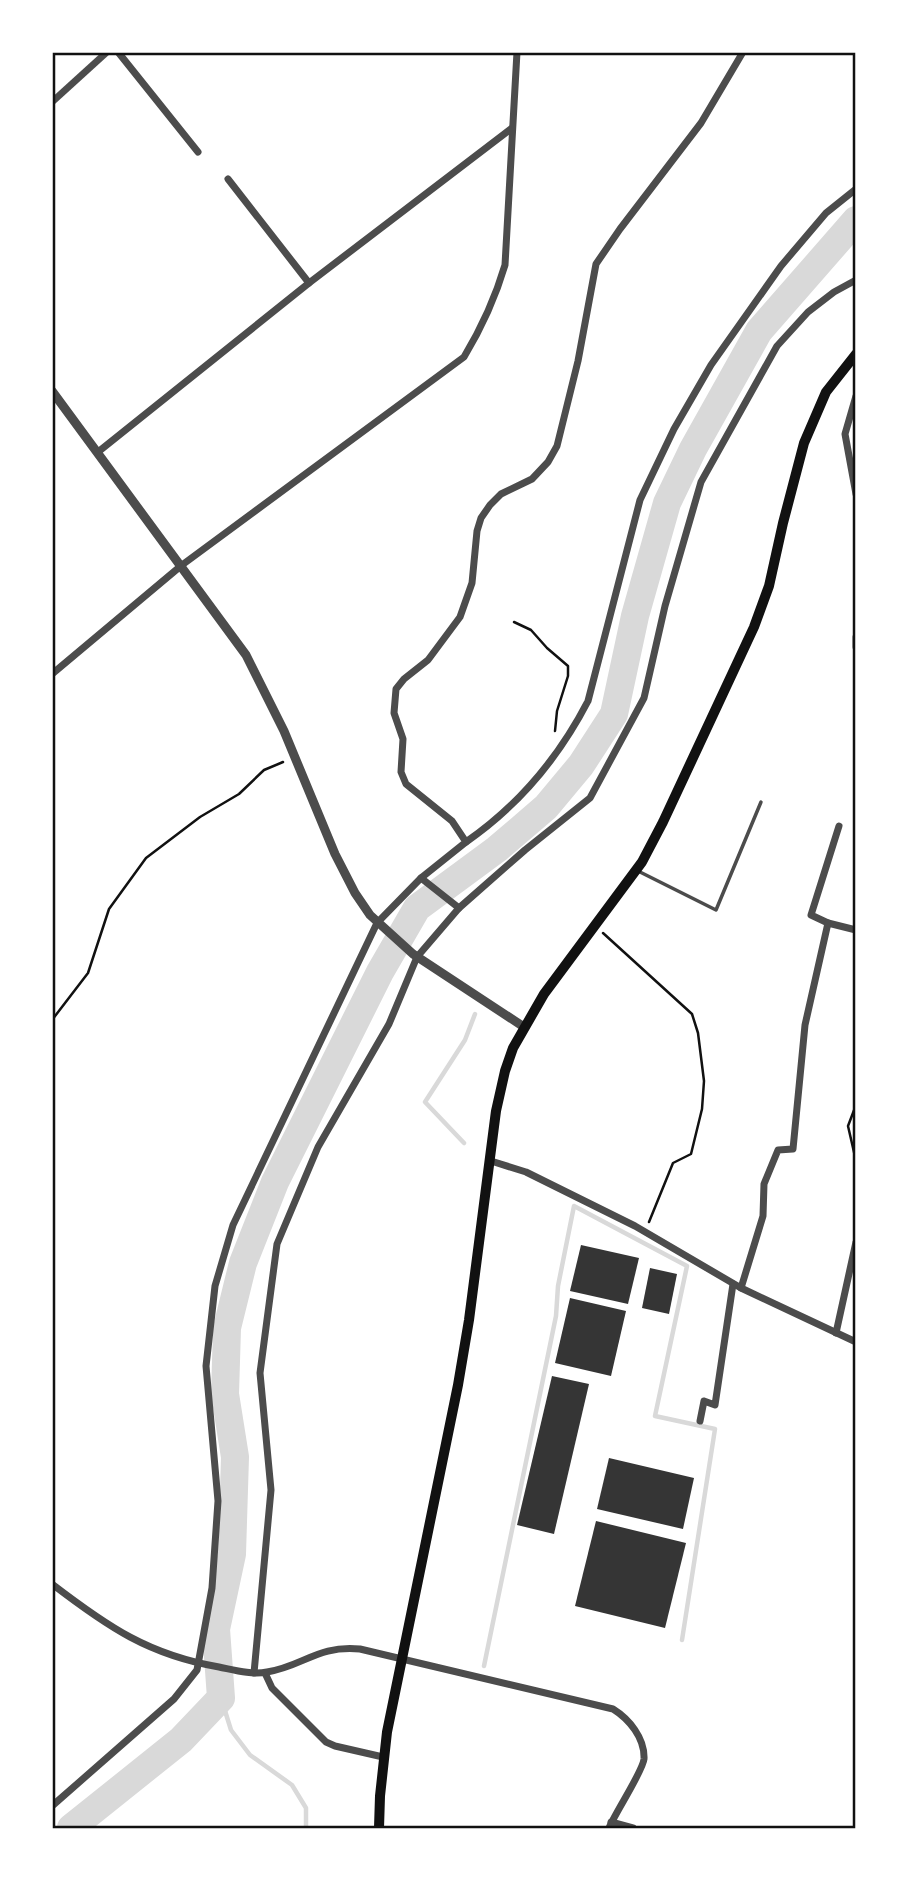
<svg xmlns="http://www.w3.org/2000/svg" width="908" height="1881" font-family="Montserrat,sans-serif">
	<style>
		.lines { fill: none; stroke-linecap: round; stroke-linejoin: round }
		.stream { stroke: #d9d9d9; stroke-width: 4.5 }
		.river { stroke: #d9d9d9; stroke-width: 28 }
		.building { fill: #353535 }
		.path { stroke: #111; stroke-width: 2.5 }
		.service { stroke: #4c4c4c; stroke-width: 3.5 }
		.minor { stroke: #4c4c4c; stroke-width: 7 }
		.tertiary { stroke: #4c4c4c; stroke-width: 9 }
		.secondary { stroke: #111; stroke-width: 10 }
		.neatline { fill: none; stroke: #111; stroke-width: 2.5 }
	</style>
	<rect width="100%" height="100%" fill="#fff"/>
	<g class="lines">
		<!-- stream -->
		<g class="stream">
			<path d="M 464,1143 L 425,1102 L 465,1040 L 475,1014"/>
			<path d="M 484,1666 L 556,1316 L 558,1286 L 574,1206 L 687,1266 L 655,1416 L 715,1429 L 682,1640"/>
			<path d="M 221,1698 L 231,1730 L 250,1755 L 292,1785 L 306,1808 L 306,1828"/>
		</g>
		<!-- river -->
		<path class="river" d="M 71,1828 L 181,1740 L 221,1698 L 216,1629 L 232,1554 L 235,1457 L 225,1394 L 227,1328 L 243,1263 L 275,1182 L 380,972 L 417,908 L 497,849 L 546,807 L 581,765 L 614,714 L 635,616 L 667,503 L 693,449 L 759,331 L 856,220"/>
	</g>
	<!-- building -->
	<g class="building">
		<path d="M 581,1245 L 639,1258 L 628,1304 L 570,1291 Z"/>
		<path d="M 650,1268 L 677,1274 L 669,1314 L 642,1308 Z"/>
		<path d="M 570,1298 L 626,1311 L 611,1376 L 555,1363 Z"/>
		<path d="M 552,1376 L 589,1384 L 554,1534 L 517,1525 Z"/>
		<path d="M 609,1458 L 694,1478 L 683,1529 L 597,1509 Z"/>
		<path d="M 596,1521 L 686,1543 L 665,1628 L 575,1606 Z"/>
	</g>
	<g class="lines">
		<!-- path -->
		<g class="path">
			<path d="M 514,622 L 531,630 L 547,648 L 568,666 L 568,676 L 557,711 L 555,731"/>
			<path d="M 603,933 L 692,1014 L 698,1033 L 704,1081 L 702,1109 L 691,1154 L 673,1163 L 649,1222"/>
			<path d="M 52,1020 L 88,973 L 109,909 L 146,858 L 200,817 L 239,794 L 264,770 L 283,762"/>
			<path d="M 856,1105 L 848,1126 L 856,1161"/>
		</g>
		<!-- service -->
		<path class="service" d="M 638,871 L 716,910 L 761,802"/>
		<!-- minor -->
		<g class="minor">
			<path d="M 118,52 L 198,152"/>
			<path d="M 52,102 L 107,52"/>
			<path d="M 228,179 L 309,283"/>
			<path d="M 856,396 L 845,434 L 856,494"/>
			<path d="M 98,452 L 309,283 L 512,128"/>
			<path d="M 856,637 L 856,647"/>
			<path d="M 52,674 L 182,565 L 464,357 C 482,327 495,299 505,265 L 517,52"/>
			<path d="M 466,842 C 518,806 559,757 588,701 L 640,500 L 674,429 L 711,365 L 781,266 L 826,213 L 856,189"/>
			<path d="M 421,878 L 459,908"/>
			<path d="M 828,923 L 811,915 L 839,826"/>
			<path d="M 491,1161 L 526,1172 L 635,1226 L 741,1288 L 856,1342"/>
			<path d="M 741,1288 L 763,1216 L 764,1184 L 778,1150 L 793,1149 L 805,1025 L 828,923 L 856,930"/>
			<path d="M 836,1333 L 856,1242"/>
			<path d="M 700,1421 L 704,1401 L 715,1405 L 733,1284"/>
			<path d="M 52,1584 C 108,1627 149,1655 219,1667 C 234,1670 251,1675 267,1672 C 304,1666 317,1645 360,1649 L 613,1709 C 629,1719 645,1738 644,1759 C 643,1771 615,1813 609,1828"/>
			<path d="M 254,1673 L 271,1490 L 260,1373 L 277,1244 L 318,1147 L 389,1024 L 417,957 L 459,908 L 525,850 L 590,798 L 644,698 L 665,606 L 701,482 L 777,346 L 808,312 L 834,292 L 856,280"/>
			<path d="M 265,1673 L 272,1688 L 326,1742 L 335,1746 L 383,1757"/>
			<path d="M 52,1806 L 174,1699 L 197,1670 L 212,1588 L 218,1501 L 206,1366 L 215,1286 L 233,1225 L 377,923 L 421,878 L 466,842 L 452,821 L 406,784 L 401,772 L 403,739 L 394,713 L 396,689 L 404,679 L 428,660 L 460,617 L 472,583 L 477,531 L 481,518 L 490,505 L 501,494 L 532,479 L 548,462 L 557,446 L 578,361 L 596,264 L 620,229 L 701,123 L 743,52"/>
			<path d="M 611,1822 L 633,1828"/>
		</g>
		<!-- tertiary -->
		<path class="tertiary" d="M 52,391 L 246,655 L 284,731 L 335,854 L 355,893 L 370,915 L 413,954 L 524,1027"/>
		<!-- secondary -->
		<path class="secondary" d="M 379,1828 L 380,1796 L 387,1732 L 458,1385 L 469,1320 L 496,1111 L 505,1071 L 513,1048 L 544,994 L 642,862 L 663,822 L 754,627 L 769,586 L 783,523 L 804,443 L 826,392 L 856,354"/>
	</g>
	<!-- border -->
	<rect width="908" height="1881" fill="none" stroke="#ffffff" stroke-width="108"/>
	<rect x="54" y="54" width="800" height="1773" class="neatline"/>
</svg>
